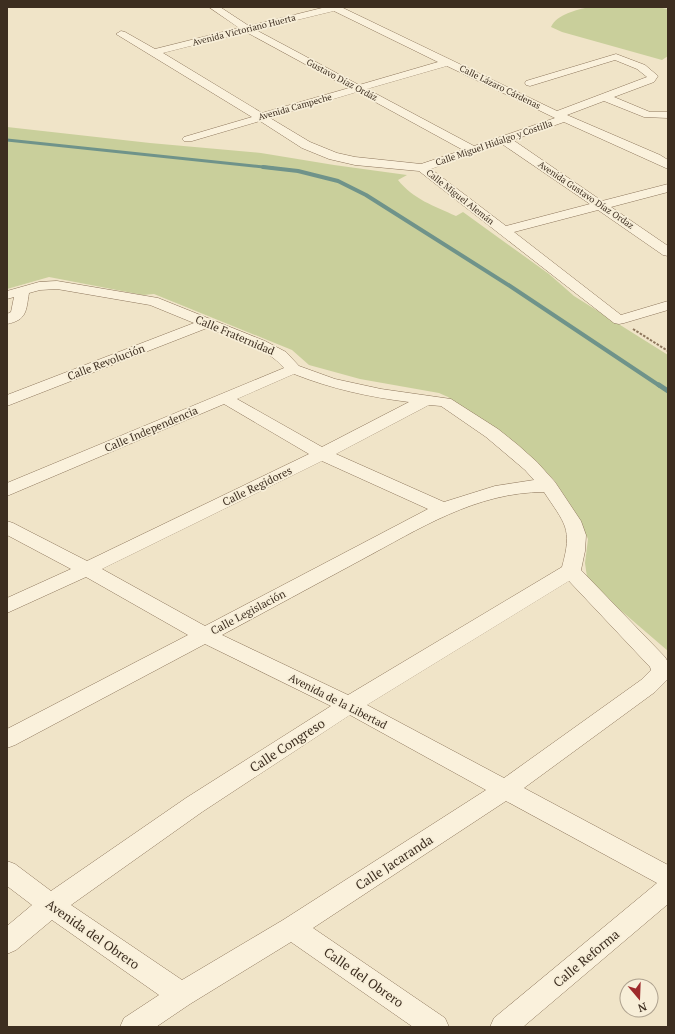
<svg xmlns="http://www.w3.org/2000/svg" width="675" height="1034" font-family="'PT Serif',serif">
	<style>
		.green { fill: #c9cf9b }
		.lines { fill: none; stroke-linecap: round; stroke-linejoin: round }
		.stream-far2 { stroke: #6f938a; stroke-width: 3 }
		.stream-far1 { stroke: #6f938a; stroke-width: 4 }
		.stream { stroke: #6f938a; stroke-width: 5 }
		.street-casing { stroke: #8d765c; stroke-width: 1 }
		.path { stroke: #8d765c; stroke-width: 2; stroke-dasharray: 2.5 1.5; stroke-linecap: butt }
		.street { fill: #faf1dc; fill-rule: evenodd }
		.labels { text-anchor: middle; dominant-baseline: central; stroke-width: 3.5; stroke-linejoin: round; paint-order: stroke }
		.far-street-label { font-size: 9px; fill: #3d2e20; stroke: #f7eed8 }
		.street-label { font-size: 11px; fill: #3d2e20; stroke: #f7eed8 }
		.near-street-label { font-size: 13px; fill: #3d2e20; stroke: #f7eed8 }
	</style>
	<rect width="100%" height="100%" fill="#f0e4c8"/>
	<!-- green -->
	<g class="green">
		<path d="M 589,7 L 656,7 L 668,9 L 668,56 L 662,60 L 562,32 L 551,27 C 557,14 577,10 589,7 Z"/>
		<path d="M 7,127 L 150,143 L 261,153 L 334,165 L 407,175 L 398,180 C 413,199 434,206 456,216 L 463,212 L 549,274 L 574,296 L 668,355 L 668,651 L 611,602 L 587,577 L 585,563 L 588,539 L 575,512 L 554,480 L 533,459 L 490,426 L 448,397 L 439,393 L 360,379 L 309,365 L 292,350 L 154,294 L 143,295 L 49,277 L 7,289 Z"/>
	</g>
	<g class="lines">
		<!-- stream-far2 -->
		<path class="stream-far2" d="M 7,140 L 273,168"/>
		<!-- stream-far1 -->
		<path class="stream-far1" d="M 263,167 L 298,171 L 338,181 L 366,195 L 510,286 L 660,386"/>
		<!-- stream -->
		<path class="stream" d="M 659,385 L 668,391"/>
		<!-- street casing -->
		<g class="street-casing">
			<g id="street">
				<path d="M 209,7 L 220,7 L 249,26 L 326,7 L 341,7 L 557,111 L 647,77 L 637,69 L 615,60 L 530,86 L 526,85 L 525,83 L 526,81 L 616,54 L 645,65 L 658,76 L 654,82 L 614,97 L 650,112 L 668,112 L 668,118 L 644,117 L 604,101 L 567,115 L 660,155 L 668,160 L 668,169 L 564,122 L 513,140 L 602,201 L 668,184 L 668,192 L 611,207 L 668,246 L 668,256 L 663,255 L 598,210 L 514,232 L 621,315 L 668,301 L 668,310 L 624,323 L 619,324 L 614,323 L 419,171 L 355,165 L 329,159 L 302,148 L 260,121 L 192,141 L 184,141 L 182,139 L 184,137 L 252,117 L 116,34 L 121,31 L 125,32 L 155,49 L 239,28 ZM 334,11 L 438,62 L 359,85 L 256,30 ZM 246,32 L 349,88 L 262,113 L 163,53 ZM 447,66 L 553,117 L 555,118 L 474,146 L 367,89 ZM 357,92 L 463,150 L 421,164 L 355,157 L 337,153 L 310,142 L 270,118 ZM 502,144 L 590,204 L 506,226 L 431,169 Z"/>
				<path d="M 57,281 L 158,298 L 265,341 L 286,352 L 299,366 L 335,379 L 381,389 L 451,399 L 498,429 L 518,445 L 537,462 L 555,482 L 581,521 L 586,535 L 585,551 L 581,570 L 665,657 L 668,662 L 668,679 L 655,692 L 524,788 L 668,865 L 668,904 L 523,1027 L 490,1027 L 494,1018 L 657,883 L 506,801 L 313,928 L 445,1018 L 449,1027 L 413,1027 L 291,942 L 190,1004 L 156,1027 L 120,1027 L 124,1018 L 159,995 L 52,920 L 16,950 L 7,954 L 7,926 L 32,905 L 7,886 L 7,861 L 15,864 L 51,891 L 186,798 L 331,706 L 205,644 L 15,745 L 7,748 L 7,729 L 188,635 L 86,577 L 7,613 L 7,598 L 71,569 L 7,535 L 7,521 L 13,523 L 87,561 L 309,454 L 224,404 L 7,496 L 7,483 L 284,368 C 265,346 233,338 207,328 L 7,406 L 7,395 L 194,323 L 150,305 L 57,289 L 40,290 L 29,293 C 26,311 27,320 7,324 L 7,314 L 11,312 L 14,297 L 7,299 L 7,291 L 39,282 ZM 294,374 C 332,389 369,397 409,402 L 322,447 L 237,399 ZM 429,405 L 441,406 L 486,437 L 525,470 L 534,480 L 495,486 L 444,502 L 336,454 ZM 322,461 L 428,509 L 205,626 L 102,569 ZM 544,492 C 565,524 573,528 562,567 L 348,695 L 222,635 C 268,610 315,585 361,560 C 419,529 476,492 544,492 ZM 569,581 L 650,667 L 651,670 L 641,680 L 504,778 L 367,705 ZM 350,715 L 486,790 L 283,920 L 182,980 L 71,905 L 202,812 Z"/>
			</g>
		</g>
		<!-- path -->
		<path class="path" d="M 633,329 L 668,351"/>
		<!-- street -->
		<use href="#street" class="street"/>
	</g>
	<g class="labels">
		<!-- far-street labels -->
		<g class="far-street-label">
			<text transform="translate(244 30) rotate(-14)">Avenida Victoriano Huerta</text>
			<text transform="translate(342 80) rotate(28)">Gustavo Díaz Ordáz</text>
			<text transform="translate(500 87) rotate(26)">Calle Lázaro Cárdenas</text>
			<text transform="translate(295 107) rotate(-16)">Avenida Campeche</text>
			<text transform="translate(494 143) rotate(-19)">Calle Miguel Hidalgo y Costilla</text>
			<text transform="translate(586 195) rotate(34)">Avenida Gustavo Díaz Ordaz</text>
			<text transform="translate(460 197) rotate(38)">Calle Miguel Alemán</text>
		</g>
		<!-- street labels -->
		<g class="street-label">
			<text transform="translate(235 335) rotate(23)">Calle Fraternidad</text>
			<text transform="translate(106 362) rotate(-21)">Calle Revolución</text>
			<text transform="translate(151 429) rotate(-23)">Calle Independencia</text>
			<text transform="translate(257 486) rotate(-26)">Calle Regidores</text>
			<text transform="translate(248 612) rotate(-28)">Calle Legislación</text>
			<text transform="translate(338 701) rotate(27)">Avenida de la Libertad</text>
		</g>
		<!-- near-street labels -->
		<g class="near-street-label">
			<text transform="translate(287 745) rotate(-33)">Calle Congreso</text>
			<text transform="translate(394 862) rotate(-33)">Calle Jacaranda</text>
			<text transform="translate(93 934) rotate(35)">Avenida del Obrero</text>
			<text transform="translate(586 958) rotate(-40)">Calle Reforma</text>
			<text transform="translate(364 977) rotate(35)">Calle del Obrero</text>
		</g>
	</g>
	<!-- border -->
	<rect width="675" height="1034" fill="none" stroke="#3d2e20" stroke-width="16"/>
	<!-- north arrow -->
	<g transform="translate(639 998) rotate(161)"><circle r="19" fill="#f7eed8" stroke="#ada18e"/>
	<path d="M0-3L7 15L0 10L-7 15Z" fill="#9e2a2b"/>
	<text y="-6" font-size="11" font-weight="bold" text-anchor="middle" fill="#3d2e20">N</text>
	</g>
</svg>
